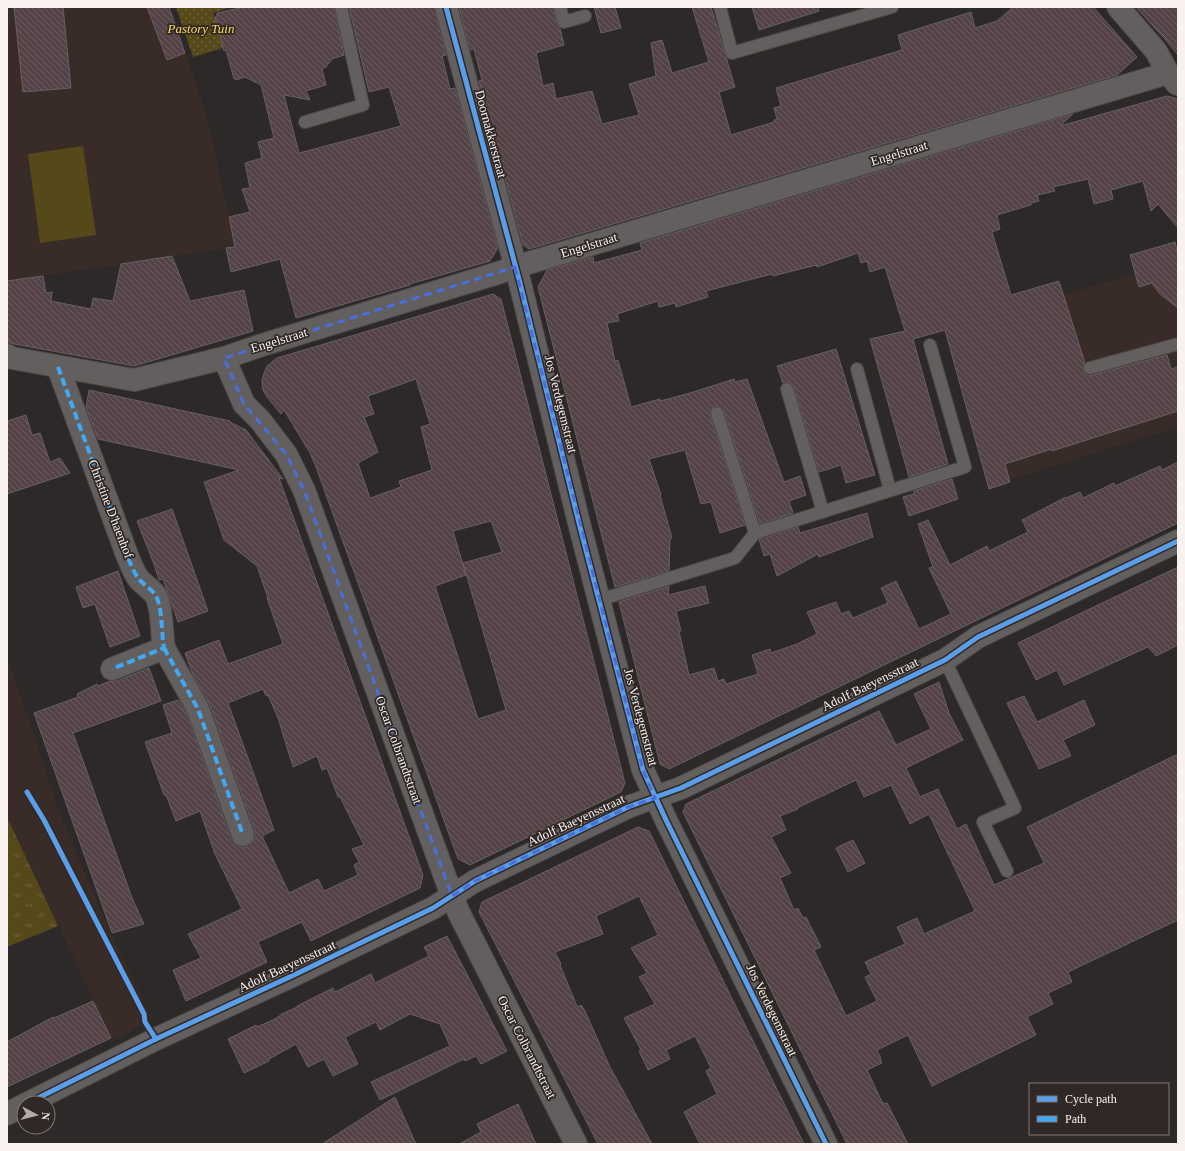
<svg xmlns="http://www.w3.org/2000/svg" width="1185" height="1151" font-family="'Times New Roman',serif">
	<style>
		.built { fill: #392c28 }
		.grass { fill: url(#grass-tufts) }
		.park { fill: url(#park-dots) }
		.garden { fill: #554819 }
		.building { fill: url(#building-back-hatch); stroke: #656161; fill-rule: evenodd }
		.lines { fill: none; stroke-linecap: round; stroke-linejoin: round }
		.service-casing { stroke: #4b4746; stroke-width: 14 }
		.minor-casing { stroke: #4b4746; stroke-width: 24 }
		.service { stroke: #635f5e; stroke-width: 12 }
		.minor { stroke: #635f5e; stroke-width: 22 }
		.quiet { stroke: #3fa9f5; stroke-width: 4; stroke-dasharray: 8 4; stroke-linecap: butt }
		.cycleway-casing { stroke: #302825; stroke-width: 8 }
		.cycleway { stroke: #5a9eea; stroke-width: 5 }
		.marked { fill: none; stroke: #496fdd; stroke-width: 3; stroke-dasharray: 8 5; stroke-linejoin: round }
		.labels { text-anchor: middle; dominant-baseline: central; stroke-width: 3.5; stroke-linejoin: round; paint-order: stroke }
		.park-label { font-size: 13px; font-style: italic; fill: #fbdb5f; stroke: #302825 }
		.street-label { font-size: 13px; fill: #f9f2f1; stroke: #302825 }
	</style>
	<defs>
		<pattern id="grass-tufts" width="24" height="20" patternUnits="userSpaceOnUse"><rect width="24" height="20" fill="#554819"/><path d="M3 7l-1-3M5 7V3M7 7l1-3M15 17l-1-3M17 17v-4M19 17l1-3" fill="none" stroke="#6e633b"/></pattern>
		<pattern id="park-dots" width="8" height="8" patternUnits="userSpaceOnUse"><rect width="8" height="8" fill="#554819"/><path d="M2 2h.1M6 6h.1" fill="none" stroke="#6e633b" stroke-width="1.8" stroke-linecap="round"/></pattern>
		<pattern id="building-back-hatch" width="6" height="6" patternUnits="userSpaceOnUse"><rect width="6" height="6" fill="#544246"/><path d="M-1 5l2 2M0 0l6 6M5-1l2 2" fill="none" stroke="#6d5e61"/></pattern>
	</defs>
	<rect width="100%" height="100%" fill="#2d2928"/>
	<!-- built -->
	<g class="built">
		<path d="M 7,7 L 169,7 L 193,74 L 207,117 L 235,247 L 7,281 Z"/>
		<path d="M 1161,246 L 1167,268 L 1178,265 L 1178,427 L 1009,480 L 947,265 L 997,248 L 1015,309 L 1117,279 L 1135,273 L 1130,255 Z"/>
		<path d="M 7,656 L 61,817 L 111,934 L 152,1019 L 113,1041 L 9,821 L 7,821 Z"/>
	</g>
	<!-- grass -->
	<path class="grass" d="M 7,821 L 9,821 L 58,926 L 7,947 Z"/>
	<!-- park -->
	<path class="park" d="M 176,7 L 231,7 L 213,13 L 226,47 L 193,57 Z"/>
	<!-- garden -->
	<path class="garden" d="M 83,146 L 96,235 L 40,243 L 28,154 Z"/>
	<!-- building -->
	<g class="building">
		<path d="M 14,7 L 63,7 L 71,88 L 23,92 Z"/>
		<path d="M 147,7 L 169,7 L 185,53 L 167,60 Z"/>
		<path d="M 244,7 L 334,7 L 344,55 L 332,59 L 326,67 L 322,69 L 326,85 L 306,91 L 310,100 L 284,95 L 299,153 L 401,126 L 389,87 L 369,92 L 349,7 L 434,7 L 446,55 L 442,56 L 450,89 L 455,88 L 498,248 L 490,261 L 410,284 L 410,285 L 296,318 L 280,259 L 231,272 L 226,248 L 235,247 L 229,217 L 250,212 L 242,189 L 250,188 L 245,163 L 262,158 L 258,142 L 274,138 L 261,85 L 245,77 L 236,80 L 235,78 L 234,79 L 226,50 L 224,51 L 215,17 L 217,16 L 217,13 Z"/>
		<path d="M 459,7 L 553,7 L 557,24 L 560,28 L 564,45 L 536,53 L 543,86 L 553,83 L 556,99 L 592,91 L 602,124 L 639,115 L 629,84 L 656,76 L 651,43 L 662,40 L 672,73 L 709,62 L 692,7 L 711,7 L 735,87 L 719,92 L 731,135 L 774,122 L 774,120 L 777,119 L 774,108 L 781,106 L 776,88 L 902,50 L 898,35 L 971,12 L 975,28 L 997,21 L 1013,7 L 1093,7 L 1137,57 L 1117,75 L 529,249 L 523,245 L 479,81 L 482,80 L 474,49 L 470,50 Z"/>
		<path d="M 594,7 L 615,7 L 621,28 L 601,33 Z"/>
		<path d="M 752,7 L 818,7 L 819,11 L 759,30 Z"/>
		<path d="M 1136,7 L 1178,7 L 1178,55 L 1164,38 Z"/>
		<path d="M 1167,96 L 1178,99 L 1178,228 L 1158,204 L 1151,211 L 1143,181 L 1111,190 L 1113,199 L 1094,204 L 1088,179 L 1053,187 L 1055,191 L 1037,195 L 1039,201 L 1031,203 L 1031,205 L 997,215 L 1000,229 L 992,232 L 1011,295 L 1059,281 L 1085,363 L 1083,366 L 1083,370 L 1085,374 L 1089,376 L 1092,375 L 1167,355 L 1171,369 L 1178,367 L 1178,411 L 1052,451 L 1052,449 L 1005,464 L 1010,482 L 989,489 L 945,330 L 913,339 L 948,464 L 909,477 L 870,339 L 905,331 L 885,267 L 870,272 L 867,261 L 861,263 L 858,253 L 817,267 L 816,265 L 773,276 L 772,274 L 706,291 L 708,297 L 676,307 L 675,303 L 659,307 L 658,301 L 617,314 L 619,321 L 607,323 L 615,361 L 618,360 L 631,407 L 660,399 L 660,401 L 687,394 L 734,379 L 735,382 L 747,379 L 784,482 L 800,476 L 806,495 L 789,501 L 793,513 L 760,524 L 724,411 L 722,408 L 719,406 L 714,406 L 710,411 L 710,415 L 745,525 L 720,533 L 711,502 L 701,504 L 685,450 L 649,459 L 661,495 L 660,495 L 672,538 L 670,539 L 669,571 L 615,587 L 538,287 L 547,270 L 593,257 L 594,263 L 642,250 L 640,243 L 1073,114 L 1060,126 Z"/>
		<path d="M 1175,242 L 1178,254 L 1178,308 L 1160,294 L 1152,283 L 1139,287 L 1130,255 Z"/>
		<path d="M 172,256 L 190,301 L 244,290 L 253,331 L 134,366 L 9,343 L 7,331 L 7,281 L 43,276 L 46,293 L 52,292 L 51,301 L 91,309 L 93,298 L 113,301 L 121,264 Z"/>
		<path d="M 493,294 L 501,299 L 625,783 L 621,792 L 470,865 L 458,859 L 316,467 L 310,453 L 284,410 L 281,414 L 267,397 L 263,390 L 262,381 L 264,373 L 267,366 L 277,358 ZM 416,379 L 430,424 L 421,427 L 432,470 L 399,481 L 401,487 L 370,498 L 358,463 L 378,452 L 364,417 L 374,414 L 368,396 ZM 491,521 L 502,552 L 463,563 L 506,710 L 478,719 L 435,586 L 466,575 L 453,531 Z"/>
		<path d="M 836,349 L 875,475 L 846,483 L 841,465 L 819,472 L 794,387 L 792,384 L 789,382 L 785,382 L 783,383 L 777,366 Z"/>
		<path d="M 89,390 L 230,421 L 230,422 L 246,430 L 283,479 L 279,478 L 423,875 L 420,888 L 311,941 L 302,922 L 258,942 L 267,962 L 186,1001 L 173,970 L 201,958 L 188,934 L 242,909 L 215,854 L 200,811 L 176,821 L 166,795 L 164,795 L 145,742 L 172,733 L 163,705 L 178,700 L 187,714 L 231,839 L 235,844 L 240,847 L 247,847 L 252,843 L 255,838 L 255,831 L 210,705 L 193,675 L 185,653 L 219,640 L 228,664 L 283,644 L 267,598 L 268,598 L 257,566 L 224,540 L 204,482 L 239,470 L 98,439 L 86,407 ZM 263,689 L 266,696 L 268,695 L 278,718 L 293,767 L 317,756 L 322,770 L 327,768 L 338,797 L 340,797 L 364,845 L 352,849 L 359,862 L 354,865 L 358,875 L 324,891 L 318,879 L 289,893 L 262,836 L 274,830 L 228,703 Z"/>
		<path d="M 26,415 L 32,435 L 40,433 L 50,462 L 60,458 L 70,473 L 7,494 L 7,421 Z"/>
		<path d="M 1178,462 L 1178,523 L 669,769 L 660,764 L 619,602 L 669,586 L 668,595 L 705,586 L 709,603 L 676,611 L 681,631 L 679,631 L 689,675 L 714,668 L 718,681 L 724,679 L 726,684 L 758,674 L 752,655 L 770,649 L 771,653 L 797,644 L 817,634 L 807,612 L 836,602 L 841,614 L 849,611 L 853,618 L 888,603 L 881,588 L 896,581 L 919,629 L 951,614 L 929,568 L 933,567 L 918,524 L 928,520 L 950,565 L 987,546 L 989,551 L 1028,532 L 1022,520 L 1066,497 L 1066,498 L 1080,492 L 1083,498 L 1114,483 L 1115,486 L 1160,466 L 1162,470 Z"/>
		<path d="M 952,479 L 958,499 L 909,516 L 903,497 L 914,494 L 914,491 Z"/>
		<path d="M 172,509 L 208,611 L 178,622 L 163,579 L 159,580 L 154,564 L 137,521 Z"/>
		<path d="M 867,513 L 873,537 L 819,557 L 818,554 L 777,576 L 770,554 L 764,556 L 759,539 L 798,527 L 800,533 Z"/>
		<path d="M 1178,567 L 1178,645 L 1156,656 L 1148,647 L 1064,685 L 1057,670 L 1036,680 L 1018,643 Z"/>
		<path d="M 118,571 L 140,636 L 110,647 L 95,604 L 83,608 L 76,587 Z"/>
		<path d="M 149,668 L 161,701 L 73,733 L 132,898 L 144,924 L 112,933 L 34,713 L 78,697 L 77,694 L 97,684 L 98,686 L 110,681 L 117,681 Z"/>
		<path d="M 939,682 L 949,713 L 963,740 L 906,768 L 920,797 L 938,789 L 957,829 L 966,824 L 994,885 L 1044,863 L 1027,827 L 1178,754 L 1178,920 L 1068,972 L 1072,982 L 1048,993 L 1053,1004 L 1027,1017 L 1036,1035 L 932,1086 L 908,1035 L 877,1050 L 881,1059 L 880,1059 L 882,1063 L 867,1070 L 882,1102 L 883,1102 L 884,1104 L 887,1103 L 908,1144 L 847,1144 L 683,812 L 686,804 L 879,711 L 896,745 L 931,729 L 914,694 ZM 856,780 L 864,797 L 891,785 L 910,824 L 929,814 L 975,911 L 924,934 L 917,918 L 897,927 L 905,944 L 865,962 L 871,974 L 865,977 L 877,1001 L 846,1016 L 814,950 L 821,947 L 806,917 L 803,918 L 798,908 L 794,910 L 780,878 L 791,873 L 771,837 L 786,830 L 780,816 L 798,809 L 797,808 Z"/>
		<path d="M 1024,696 L 1037,722 L 1084,700 L 1095,725 L 1063,740 L 1071,756 L 1039,769 L 1007,703 Z"/>
		<path d="M 638,827 L 649,831 L 804,1144 L 700,1144 L 684,1112 L 717,1094 L 706,1071 L 711,1068 L 695,1036 L 666,1050 L 670,1059 L 648,1070 L 639,1051 L 641,1050 L 624,1018 L 655,1004 L 639,977 L 647,973 L 631,948 L 658,935 L 639,896 L 596,916 L 603,934 L 555,952 L 561,964 L 560,965 L 576,1004 L 578,1007 L 581,1005 L 585,1011 L 609,1065 L 652,1144 L 598,1144 L 479,912 L 482,902 Z"/>
		<path d="M 853,840 L 865,863 L 848,872 L 836,848 Z"/>
		<path d="M 447,936 L 507,1051 L 481,1064 L 476,1056 L 465,1061 L 464,1059 L 380,1100 L 371,1082 L 450,1046 L 440,1024 L 410,1014 L 380,1030 L 376,1022 L 345,1037 L 358,1064 L 333,1076 L 324,1059 L 308,1067 L 296,1044 L 269,1059 L 269,1061 L 244,1073 L 228,1039 L 256,1025 L 257,1027 L 275,1019 L 282,1014 L 297,1007 L 297,1006 L 333,988 L 335,992 L 371,974 L 375,983 L 429,956 L 424,947 Z"/>
		<path d="M 93,1001 L 111,1038 L 7,1087 L 7,1042 L 53,1017 L 54,1018 Z"/>
		<path d="M 395,1097 L 416,1144 L 322,1144 Z"/>
		<path d="M 518,1104 L 536,1144 L 459,1144 L 481,1132 L 477,1124 Z"/>
	</g>
	<g class="lines">
		<!-- service casing -->
		<g class="service-casing">
			<g id="service">
				<path d="M 560,7 L 564,22 L 585,16"/>
				<path d="M 720,7 L 732,53 L 892,7"/>
				<path d="M 305,122 L 363,105 L 341,7"/>
				<path d="M 1090,368 L 1178,344"/>
				<path d="M 857,369 L 890,490"/>
				<path d="M 787,389 L 823,512"/>
				<path d="M 755,533 L 965,467 L 930,345"/>
				<path d="M 599,600 L 735,558 L 755,533 L 717,413"/>
				<path d="M 945,660 L 1015,808 L 983,822 L 1007,871"/>
			</g>
		</g>
		<!-- minor casing -->
		<g class="minor-casing">
			<g id="minor">
				<path d="M 446,7 L 520,283 L 580,527 L 643,770 L 666,820 L 826,1144"/>
				<path d="M 1118,7 L 1156,51 L 1168,73 L 1177,84"/>
				<path d="M 7,355 L 12,358 L 134,380 L 224,358 L 262,345 L 498,273 L 515,267 L 1168,73"/>
				<path d="M 224,358 L 244,404 L 260,420 L 286,454 L 304,490 L 452,896 L 459,913 L 576,1144"/>
				<path d="M 58,367 L 127,555 C 130,562 133,571 138,578 C 143,585 154,590 157,598 C 163,614 161,631 164,648 L 112,669"/>
				<path d="M 164,648 L 198,709 L 243,835"/>
				<path d="M 28,1103 L 156,1039 L 294,975 L 433,908 L 475,881 L 628,807 L 681,788 L 945,660 L 978,637 L 1178,541"/>
				<path d="M 7,1114 L 24,1105"/>
			</g>
		</g>
		<!-- service -->
		<use href="#service" class="service"/>
		<!-- minor -->
		<use href="#minor" class="minor"/>
		<!-- quiet -->
		<g class="quiet">
			<path d="M 58,367 L 127,555 C 130,562 133,571 138,578 C 143,585 154,590 157,598 C 163,614 161,631 164,648 L 112,669"/>
			<path d="M 164,648 L 198,709 L 243,835"/>
		</g>
		<!-- cycleway casing -->
		<g class="cycleway-casing">
			<g id="cycleway">
				<path d="M 446,7 L 520,283 L 580,527 L 643,770 L 666,820 L 826,1144"/>
				<path d="M 27,792 L 44,820 L 144,1014 L 145,1022 L 156,1039"/>
				<path d="M 28,1103 L 156,1039 L 294,975 L 433,908 L 475,881 L 628,807 L 681,788 L 945,660 L 978,637 L 1178,541"/>
			</g>
		</g>
		<!-- cycleway -->
		<use href="#cycleway" class="cycleway"/>
	</g>
	<!-- marked area -->
	<path class="marked" d="M 515,267 L 643,770 L 655,798 L 628,807 L 475,881 L 452,896 L 304,490 L 286,454 L 244,404 L 224,358 Z"/>
	<g class="labels">
		<!-- park labels -->
		<g class="park-label">
			<text x="201" y="28">Pastory Tuin</text>
		</g>
		<!-- street labels -->
		<g class="street-label">
			<text transform="translate(491 134) rotate(75)">Doornakkerstraat</text>
			<text transform="translate(899 153) rotate(-17)">Engelstraat</text>
			<text transform="translate(589 245) rotate(-17)">Engelstraat</text>
			<text transform="translate(279 340) rotate(-17)">Engelstraat</text>
			<text transform="translate(561 404) rotate(76)">Jos Verdegemstraat</text>
			<text transform="translate(111 509) rotate(69)">Christine D'haenhof</text>
			<text transform="translate(870 684) rotate(-26)">Adolf Baeyensstraat</text>
			<text transform="translate(641 717) rotate(75)">Jos Verdegemstraat</text>
			<text transform="translate(399 750) rotate(70)">Oscar Colbrandtstraat</text>
			<text transform="translate(576 820) rotate(-25)">Adolf Baeyensstraat</text>
			<text transform="translate(287 966) rotate(-25)">Adolf Baeyensstraat</text>
			<text transform="translate(772 1010) rotate(64)">Jos Verdegemstraat</text>
			<text transform="translate(527 1047) rotate(63)">Oscar Colbrandtstraat</text>
		</g>
	</g>
	<!-- border -->
	<rect width="1185" height="1151" fill="none" stroke="#f9f2f1" stroke-width="16"/>
	<!-- legend -->
	<rect x="1029" y="1083" width="140" height="52" fill="#302825" stroke="#807977"/>
	<rect x="1037" y="1096" width="20" height="6" fill="#5a9eea" stroke="#807977"/>
	<text x="1065" y="1103" font-size="12" fill="#f9f2f1">Cycle path</text>
	<rect x="1037" y="1116" width="20" height="6" fill="#3fa9f5" stroke="#807977"/>
	<text x="1065" y="1123" font-size="12" fill="#f9f2f1">Path</text>
	<!-- north arrow -->
	<g transform="translate(36 1115) rotate(97)"><circle r="19" fill="#302825" stroke="#807977"/>
	<path d="M0-3L7 15L0 10L-7 15Z" fill="#b2acab"/>
	<text y="-6" font-size="11" font-weight="bold" text-anchor="middle" fill="#f9f2f1">N</text>
	</g>
</svg>
